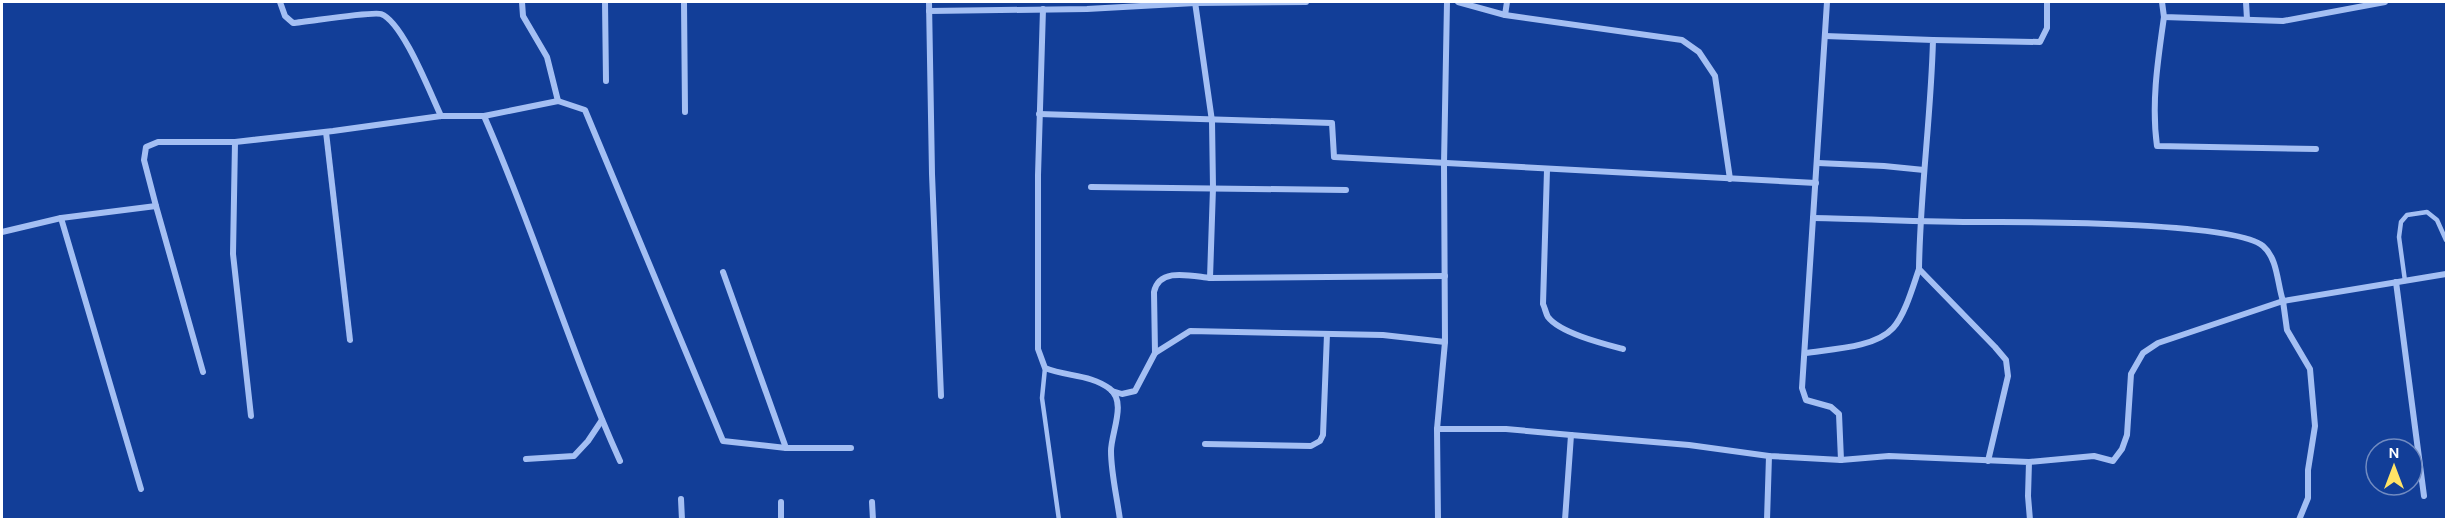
<svg xmlns="http://www.w3.org/2000/svg" width="2448" height="521" font-family="Karla,sans-serif">
	<style>
		.lines { fill: none; stroke-linecap: round; stroke-linejoin: round }
		.lane { stroke: #a4bff3; stroke-width: 4.5 }
		.street { stroke: #a4bff3; stroke-width: 6 }
	</style>
	<rect width="100%" height="100%" fill="#123e98"/>
	<g class="lines">
		<!-- lane -->
		<g class="lane">
			<path d="M 2405,281 L 2399,237 L 2401,222 L 2407,215 L 2427,212 L 2437,220 L 2446,240"/>
			<path d="M 1045,368 L 1042,398 L 1059,520"/>
		</g>
		<!-- street -->
		<g class="street">
			<path d="M 280,2 L 285,16 L 293,23 C 307,22 372,11 381,14 C 403,22 430,93 441,116"/>
			<path d="M 522,2 L 523,16 L 547,57 L 558,101"/>
			<path d="M 605,2 L 606,81"/>
			<path d="M 684,2 L 685,112"/>
			<path d="M 929,2 L 932,174 L 941,396"/>
			<path d="M 1195,2 L 1212,121 L 1213,188 L 1210,278"/>
			<path d="M 1458,2 L 1505,15 L 1682,40 L 1699,52 L 1715,76 L 1730,179"/>
			<path d="M 1827,2 L 1802,388 L 1806,400 L 1831,407 L 1839,414 L 1841,460"/>
			<path d="M 2162,2 L 2164,17 L 2283,21 L 2385,2"/>
			<path d="M 2246,2 L 2247,19"/>
			<path d="M 1043,9 L 1038,175 L 1038,349 L 1045,368 C 1067,377 1090,374 1110,389 C 1127,402 1111,433 1111,451 C 1111,473 1117,497 1120,520"/>
			<path d="M 929,11 L 1087,9 L 1195,3 L 1306,2"/>
			<path d="M 1505,15 L 1507,2"/>
			<path d="M 2164,17 C 2158,59 2151,103 2157,146 L 2316,149"/>
			<path d="M 1825,36 L 1933,40 C 1931,117 1920,193 1919,269 L 1995,347 L 2006,360 L 2008,376 L 1988,461"/>
			<path d="M 1933,40 L 2040,42 L 2047,28 L 2047,2"/>
			<path d="M 1039,114 L 1332,123 L 1334,157 L 1816,183"/>
			<path d="M 484,116 C 534,229 569,348 620,461"/>
			<path d="M 326,132 L 350,340"/>
			<path d="M 235,142 L 233,254 L 251,416"/>
			<path d="M 1818,163 L 1884,166 L 1924,170"/>
			<path d="M 1547,170 L 1543,304 C 1545,308 1546,314 1548,317 C 1560,333 1604,344 1623,349"/>
			<path d="M 1091,187 L 1346,190"/>
			<path d="M 156,206 L 203,372"/>
			<path d="M 61,218 L 141,489"/>
			<path d="M 1813,218 C 1875,219 1938,223 2000,222 C 2044,222 2237,223 2263,246 C 2278,259 2277,283 2283,301 L 2446,274"/>
			<path d="M 2,232 L 61,218 L 156,206 L 144,160 L 146,147 L 158,142 L 235,142 L 333,131 L 441,116 L 484,116 L 558,101 L 585,110 L 723,441 L 786,448 L 851,448"/>
			<path d="M 723,272 L 786,448"/>
			<path d="M 2396,282 L 2424,496"/>
			<path d="M 1155,353 L 1154,292 C 1159,267 1191,276 1210,278 L 1445,276"/>
			<path d="M 1805,353 C 1831,349 1875,348 1893,328 C 1905,315 1913,286 1919,269"/>
			<path d="M 1112,391 L 1122,394 L 1135,391 L 1155,353 L 1190,331 L 1383,335 L 1445,342"/>
			<path d="M 1437,429 L 1506,429 L 1571,435 L 1565,520"/>
			<path d="M 1571,435 L 1689,445 L 1769,456 L 1841,460 L 1889,456 L 2029,462 L 2028,496 L 2030,520"/>
			<path d="M 1205,444 L 1311,446 L 1320,441 L 1323,435 L 1327,334"/>
			<path d="M 526,459 L 574,456 L 588,441 L 602,420"/>
			<path d="M 2029,462 L 2094,456 L 2113,461 L 2122,449 L 2127,435 L 2131,374 L 2143,353 L 2158,343 L 2283,301 L 2287,330 L 2310,369 L 2315,426 L 2308,470 L 2308,498 L 2299,520"/>
			<path d="M 681,499 L 682,520"/>
			<path d="M 781,502 L 781,520"/>
			<path d="M 872,502 L 873,520"/>
			<path d="M 1438,520 L 1437,429 L 1445,342 L 1444,164 L 1447,2"/>
			<path d="M 1767,520 L 1769,456"/>
		</g>
	</g>
	<!-- border -->
	<rect width="2448" height="521" fill="none" stroke="#ffffff" stroke-width="6"/>
	<!-- north arrow -->
	<g transform="translate(2394 467)"><circle r="28" fill="#123e98" stroke="#718bc1" stroke-width="1.5"/>
	<path d="M0-4.5L10 22L0 15L-10 22Z" fill="#ffe366"/>
	<text y="-9" font-size="16" font-weight="bold" text-anchor="middle" fill="#ffffff">N</text>
	</g>
</svg>
